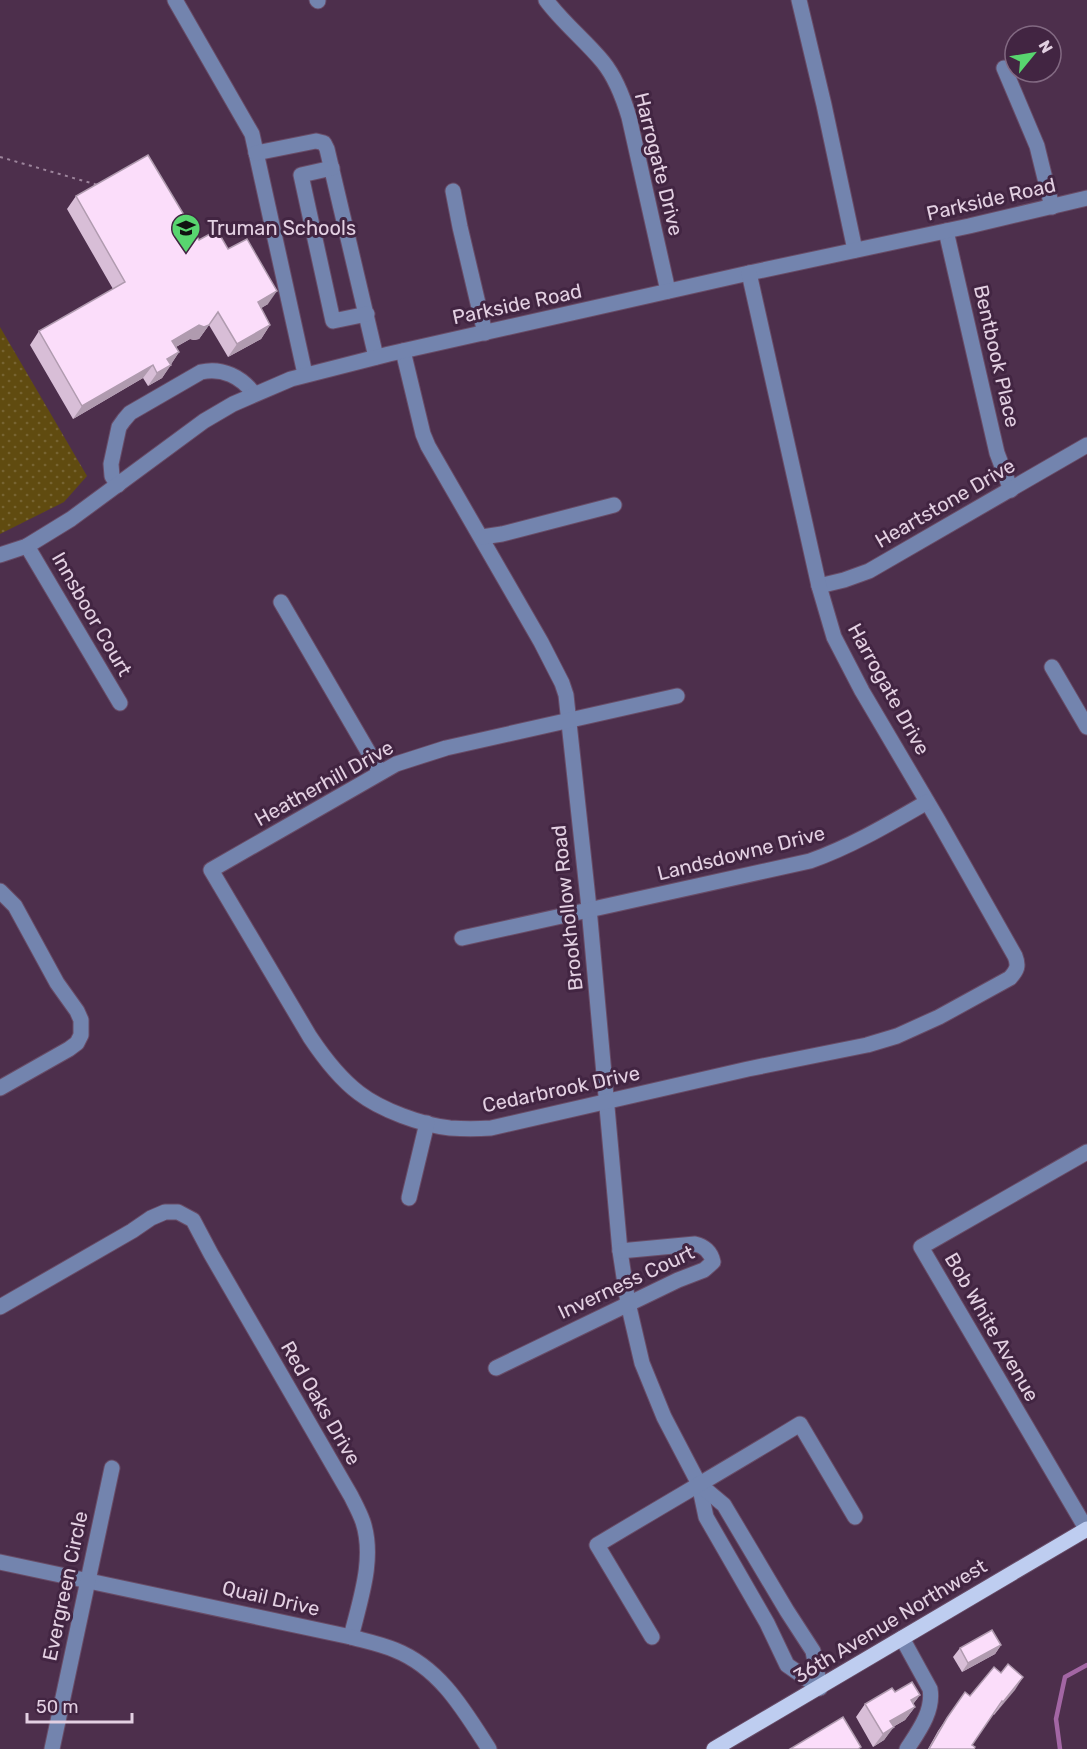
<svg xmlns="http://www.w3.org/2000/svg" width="1087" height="1749" font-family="Rubik,sans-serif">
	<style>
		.park { fill: url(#park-dots) }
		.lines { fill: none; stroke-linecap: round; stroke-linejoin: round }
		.stream { stroke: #a366a4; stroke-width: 4.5 }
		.minor-casing { stroke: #684c67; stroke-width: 17 }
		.major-casing { stroke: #684c67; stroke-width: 17 }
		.path { stroke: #9c849b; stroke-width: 2; stroke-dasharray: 3 4.5; stroke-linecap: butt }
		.minor { stroke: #7384ae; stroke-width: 15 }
		.major { stroke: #becdf0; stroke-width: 15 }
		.wall { fill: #d8bed7 }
		.shaded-wall { fill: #b09baf }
		.building { fill: #fbddfa; stroke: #b09baf; stroke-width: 1.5 }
		.labels { text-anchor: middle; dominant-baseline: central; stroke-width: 6; stroke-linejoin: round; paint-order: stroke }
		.street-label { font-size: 20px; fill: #e3d0e2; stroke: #422542 }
		.poi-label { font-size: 20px; fill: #e3d0e2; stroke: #422542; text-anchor: start }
	</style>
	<defs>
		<pattern id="park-dots" width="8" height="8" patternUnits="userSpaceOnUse" patternTransform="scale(1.5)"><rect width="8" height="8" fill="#604b10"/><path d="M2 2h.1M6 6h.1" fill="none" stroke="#776432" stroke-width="1.8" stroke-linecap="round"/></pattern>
	</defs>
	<rect width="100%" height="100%" fill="#4d2f4c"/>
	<!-- park -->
	<path class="park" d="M 0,327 L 87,476 L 64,502 L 0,534 Z"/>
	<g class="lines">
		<!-- stream -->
		<path class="stream" d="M 1060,1749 L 1056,1719 L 1065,1677 L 1087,1665"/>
		<!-- minor casing -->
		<g class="minor-casing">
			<g id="minor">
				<path d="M 175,0 L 252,134 L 305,374"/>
				<path d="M 317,0 L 318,1"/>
				<path d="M 546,0 C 563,23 585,40 603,62 C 616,78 623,97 629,117 L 668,291"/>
				<path d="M 799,0 L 824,105 L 855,250"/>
				<path d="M 1004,68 L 1037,146 L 1052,207"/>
				<path d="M 256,153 L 316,141 L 324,143 L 327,149 L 376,357"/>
				<path d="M 332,168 L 301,175 L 333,321 L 367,314"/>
				<path d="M 453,191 L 460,227 L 485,333"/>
				<path d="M 946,231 L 997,453 L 1011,490"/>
				<path d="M 403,351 L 423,434 L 428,446 L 541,642 L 562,683 L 566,695 L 589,908 L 620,1251 L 628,1303 L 642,1363 L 664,1417 L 699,1484 L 706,1517 L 767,1623 L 787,1665 L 820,1688"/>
				<path d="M 118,485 L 112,476 L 111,464 L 119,427 L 124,420 L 130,413 L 201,372 C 222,367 242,377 254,394"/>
				<path d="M 482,537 L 502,534 L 614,505"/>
				<path d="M 27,546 L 120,703"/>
				<path d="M 0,555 L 27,546 L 71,519 L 204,421 L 233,404 L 291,379 L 389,354 L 749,273 L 969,226 L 1087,198"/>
				<path d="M 819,586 L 844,580 L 869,571 L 1087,445"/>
				<path d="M 281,602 L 380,772"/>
				<path d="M 1052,667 L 1087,727"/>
				<path d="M 677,696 L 446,748 L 396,764 L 211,870 L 310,1037 C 324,1058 339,1078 359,1093 C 381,1110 422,1125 450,1128 C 463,1129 478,1129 491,1128 L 748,1069 L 867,1045 L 897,1036 L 939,1017 L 1010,978 C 1017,970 1019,966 1015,956 L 938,820 L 862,691 L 834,637 L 819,586 L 749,273"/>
				<path d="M 0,891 L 15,906 L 57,983 L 77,1011 L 81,1020 L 81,1035 L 77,1043 L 69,1049 L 0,1088"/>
				<path d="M 462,938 L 810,861 C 852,846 889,824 927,802"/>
				<path d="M 409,1198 L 427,1123"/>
				<path d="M 0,1307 L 132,1231 L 151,1218 L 165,1212 L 178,1212 L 193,1220 L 211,1254 L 351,1496 C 355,1504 360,1513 363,1522 C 375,1559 360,1600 351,1637"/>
				<path d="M 496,1368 L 678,1280 L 704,1270 L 713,1262 C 711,1252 704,1246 695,1244 L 620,1251"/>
				<path d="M 699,1484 L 724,1505 L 787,1611 L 813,1651 L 820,1688"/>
				<path d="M 1087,1530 L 921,1247 L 1087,1152"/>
				<path d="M 0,1562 L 351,1637 C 366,1641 381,1644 395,1650 C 440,1668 464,1710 489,1749"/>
				<path d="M 652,1637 L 597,1545 C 665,1504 733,1465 800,1424 L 855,1517"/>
				<path d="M 902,1638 L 930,1689 C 934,1711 918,1732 907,1749"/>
				<path d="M 52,1749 L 112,1468"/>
			</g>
		</g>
		<!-- major casing -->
		<g class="major-casing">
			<path id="major" d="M 714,1749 L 1087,1529"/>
		</g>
		<!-- path -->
		<path class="path" d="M 0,157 L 98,185"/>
		<!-- minor -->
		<use href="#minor" class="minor"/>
		<!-- major -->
		<use href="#major" class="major"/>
	</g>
	<!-- wall -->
	<g class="wall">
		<path d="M 76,196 L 199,240 L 228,249 L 268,304 L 261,308 L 270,325 L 261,339 L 228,357 L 209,325 L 199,339 L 194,340 L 190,339 L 176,347 L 179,352 L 162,378 L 148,386 L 143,378 L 73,419 L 30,345 L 39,331 L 113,289 L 67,209 Z"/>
		<path d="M 1001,1645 L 995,1654 L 962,1672 L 953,1657 L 960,1648 Z"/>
		<path d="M 1001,1673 L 1023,1677 L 994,1715 L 993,1714 L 972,1745 L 974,1749 L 928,1749 L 938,1731 L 965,1692 L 970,1696 Z"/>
		<path d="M 895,1692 L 920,1695 L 913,1704 L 915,1707 L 905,1720 L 893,1727 L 884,1740 L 873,1747 L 856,1717 L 865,1704 Z"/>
	</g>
	<!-- shaded-wall -->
	<g class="shaded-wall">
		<path d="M 277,291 L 268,304 L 248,316 L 258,302 Z"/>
		<path d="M 199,325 L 209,325 L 199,339 L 194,340 L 190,339 L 163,354 L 172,341 Z"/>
		<path d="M 270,325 L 261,339 L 228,357 L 237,344 Z"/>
		<path d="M 179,352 L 170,366 L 167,359 Z"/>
		<path d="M 153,365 L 143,378 L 73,419 L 82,406 Z"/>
		<path d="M 171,365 L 162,378 L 148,386 L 157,373 Z"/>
		<path d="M 1001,1645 L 995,1654 L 962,1672 L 968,1663 Z"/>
		<path d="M 1023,1677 L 1015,1690 L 994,1715 L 1003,1702 Z"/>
		<path d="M 920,1695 L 910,1708 L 911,1700 Z"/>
		<path d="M 915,1707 L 905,1720 L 882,1733 L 890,1721 Z"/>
		<path d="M 894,1727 L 884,1740 L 873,1747 L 883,1734 Z"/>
	</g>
	<!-- building -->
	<g class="building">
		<path d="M 148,155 L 199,240 L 217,230 L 228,249 L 247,239 L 277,291 L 258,302 L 270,325 L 237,344 L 218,312 L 209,325 L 204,327 L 199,325 L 172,341 L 179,352 L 167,359 L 171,365 L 157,373 L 153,365 L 82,406 L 39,331 L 125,282 L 76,196 Z"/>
		<path d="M 992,1630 L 1001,1645 L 968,1663 L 960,1648 Z"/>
		<path d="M 1008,1664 L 1023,1677 L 1003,1702 L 1002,1701 L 972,1745 L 975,1747 L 974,1749 L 929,1749 L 947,1718 L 965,1692 L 970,1696 L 994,1667 L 1001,1673 Z"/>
		<path d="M 912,1682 L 920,1695 L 911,1700 L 915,1707 L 890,1721 L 894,1727 L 883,1734 L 865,1704 L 892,1688 L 895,1692 Z"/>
		<path d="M 843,1717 L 861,1747 L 858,1749 L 790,1749 Z"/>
	</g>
	<!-- icons -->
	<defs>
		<g id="school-pin" transform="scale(1.5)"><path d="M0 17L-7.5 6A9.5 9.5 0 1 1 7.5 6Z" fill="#58d56f" stroke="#422542"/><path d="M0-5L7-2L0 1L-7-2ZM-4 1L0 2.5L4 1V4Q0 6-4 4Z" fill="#111"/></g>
	</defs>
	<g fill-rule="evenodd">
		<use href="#school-pin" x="186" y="228"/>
	</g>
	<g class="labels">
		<!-- street labels -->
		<g class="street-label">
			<text transform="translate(659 164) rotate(76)">Harrogate Drive</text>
			<text transform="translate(991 199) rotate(-13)">Parkside Road</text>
			<text transform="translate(517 304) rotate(-12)">Parkside Road</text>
			<text transform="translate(997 356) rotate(77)">Bentbook Place</text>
			<text transform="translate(945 503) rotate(-30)">Heartstone Drive</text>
			<text transform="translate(92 614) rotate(60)">Innsboor Court</text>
			<text transform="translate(889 689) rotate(61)">Harrogate Drive</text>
			<text transform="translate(324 783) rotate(-29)">Heatherhill Drive</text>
			<text transform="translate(741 853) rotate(-14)">Landsdowne Drive</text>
			<text transform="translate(567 908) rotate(-96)">Brookhollow Road</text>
			<text transform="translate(561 1089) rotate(-12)">Cedarbrook Drive</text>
			<text transform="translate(626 1282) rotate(-25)">Inverness Court</text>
			<text transform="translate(992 1327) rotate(60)">Bob White Avenue</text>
			<text transform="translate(321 1403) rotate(60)">Red Oaks Drive</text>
			<text transform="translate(65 1586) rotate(-78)">Evergreen Circle</text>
			<text transform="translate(271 1598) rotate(13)">Quail Drive</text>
			<text transform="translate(890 1621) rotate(-31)">36th Avenue Northwest</text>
		</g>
		<!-- poi labels -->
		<g class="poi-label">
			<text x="207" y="228">Truman Schools</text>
		</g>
	</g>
	<!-- north arrow -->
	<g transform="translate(1033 54) rotate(60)"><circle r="28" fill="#422542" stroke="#826982" stroke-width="1.5"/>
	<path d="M0-4.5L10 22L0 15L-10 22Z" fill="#58d56f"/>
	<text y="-9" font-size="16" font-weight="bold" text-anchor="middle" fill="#e3d0e2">N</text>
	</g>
	<!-- scale -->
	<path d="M27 1713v9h105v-9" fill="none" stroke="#e3d0e2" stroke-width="3"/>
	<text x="36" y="1713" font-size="18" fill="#e3d0e2" stroke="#422542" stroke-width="4.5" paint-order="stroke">50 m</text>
</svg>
